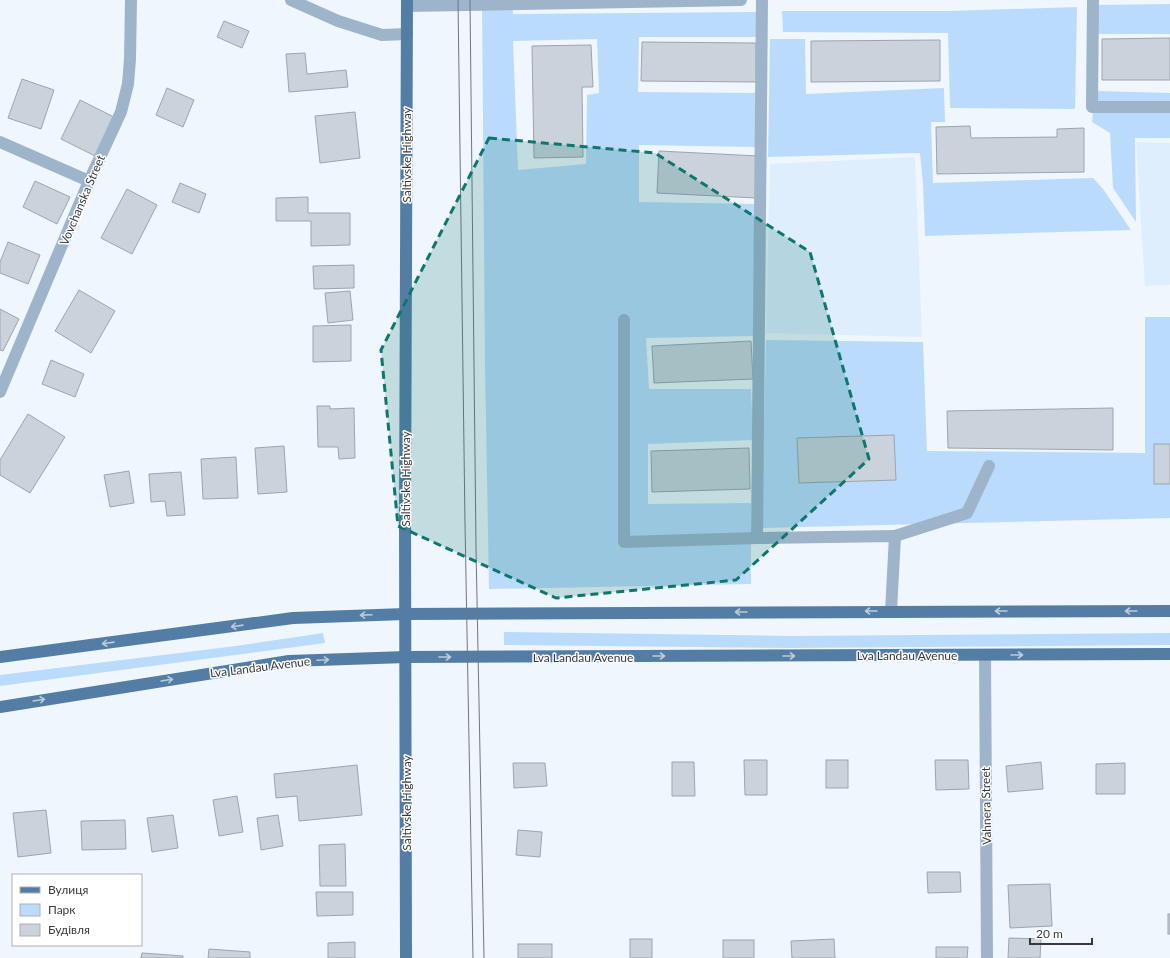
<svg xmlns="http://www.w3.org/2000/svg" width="1170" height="958" font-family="Lato,sans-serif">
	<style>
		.built { fill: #dfeefd }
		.green { fill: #bbdbfc; fill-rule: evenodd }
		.building { fill: #cad2db; stroke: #9ca4ad }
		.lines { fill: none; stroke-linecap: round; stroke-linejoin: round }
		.minor { stroke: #9eb4cb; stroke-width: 12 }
		.major { stroke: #547da5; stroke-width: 12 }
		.tram { stroke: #71767a; stroke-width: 1 }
		.oneway { stroke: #bbcbdb }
		.marked { fill: #0f766e; fill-opacity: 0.2; stroke: #0f766e; stroke-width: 3; stroke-dasharray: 8 5; stroke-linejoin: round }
		.labels { text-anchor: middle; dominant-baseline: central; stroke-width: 3; stroke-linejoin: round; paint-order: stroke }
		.street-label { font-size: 12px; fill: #36393d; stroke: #fff }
	</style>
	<rect width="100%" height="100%" fill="#eff6fd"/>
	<!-- built -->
	<g class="built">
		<path d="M 1136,142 L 1170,143 L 1170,285 L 1145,286 Z"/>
		<path d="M 915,157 L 922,337 L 766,333 L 770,164 Z"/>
	</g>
	<!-- green -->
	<g class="green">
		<path d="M 482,0 L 512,0 L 513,14 L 756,12 L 756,37 L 639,37 L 638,92 L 755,93 L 756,147 L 639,145 L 639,202 L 755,204 L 754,336 L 646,338 L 649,389 L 751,389 L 753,440 L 648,444 L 648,504 L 751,503 L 751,584 L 489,589 L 485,363 ZM 597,39 L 599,93 L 587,95 L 586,164 L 518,170 L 513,41 Z"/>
		<path d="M 1170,4 L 1170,34 L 1098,34 L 1098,5 Z"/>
		<path d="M 1077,7 L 1075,109 L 950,108 L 948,33 L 783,32 L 782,11 L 948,11 Z"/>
		<path d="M 770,39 L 805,39 L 806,94 L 944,88 L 945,122 L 931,122 L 933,183 L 1093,178 L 1103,189 L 1131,230 L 925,236 L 923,184 L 920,153 L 768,157 Z"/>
		<path d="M 1095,91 L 1170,93 L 1170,138 L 1135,138 L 1136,222 L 1113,188 L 1110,133 L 1092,122 Z"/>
		<path d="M 1145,317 L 1170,317 L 1170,518 L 762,528 L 766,340 L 923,342 L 927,451 L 1145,453 Z"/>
		<path d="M 504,632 L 791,636 L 1170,633 L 1170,645 L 791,648 L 504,645 Z"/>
		<path d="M 323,633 L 325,643 L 0,686 L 0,675 L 236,646 Z"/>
	</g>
	<!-- building -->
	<g class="building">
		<path d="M 224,21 L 249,31 L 242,48 L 217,37 Z"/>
		<path d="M 1170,38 L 1170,80 L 1102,80 L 1102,39 Z"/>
		<path d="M 940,40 L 940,81 L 811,82 L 811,41 Z"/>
		<path d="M 642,42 L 756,43 L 756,82 L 641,81 Z"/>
		<path d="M 591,45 L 593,87 L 582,87 L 583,157 L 534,158 L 532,46 Z"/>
		<path d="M 305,53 L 307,74 L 346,70 L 348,87 L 289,92 L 286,54 Z"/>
		<path d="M 22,79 L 54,90 L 41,129 L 8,118 Z"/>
		<path d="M 167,88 L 194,100 L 183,127 L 156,115 Z"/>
		<path d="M 80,100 L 114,117 L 95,156 L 61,139 Z"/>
		<path d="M 355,112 L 360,158 L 320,163 L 315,116 Z"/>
		<path d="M 970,126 L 971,138 L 1057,137 L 1057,129 L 1084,128 L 1084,172 L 937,174 L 936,127 Z"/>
		<path d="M 659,151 L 758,156 L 756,198 L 657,193 Z"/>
		<path d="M 35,181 L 70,197 L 57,224 L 23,207 Z"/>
		<path d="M 180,183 L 206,194 L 199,213 L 172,202 Z"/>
		<path d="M 127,189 L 157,205 L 132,254 L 101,238 Z"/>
		<path d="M 308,197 L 308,213 L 350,213 L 350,245 L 311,246 L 311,221 L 276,221 L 276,198 Z"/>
		<path d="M 8,242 L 40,255 L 28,284 L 0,273 L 0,262 Z"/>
		<path d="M 354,265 L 354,288 L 314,289 L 313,266 Z"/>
		<path d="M 79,290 L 115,311 L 91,353 L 55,331 Z"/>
		<path d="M 350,291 L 353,320 L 328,323 L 325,293 Z"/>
		<path d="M 0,309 L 19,319 L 3,351 L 0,350 Z"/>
		<path d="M 351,325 L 351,361 L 313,362 L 313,326 Z"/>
		<path d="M 751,341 L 753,379 L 654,383 L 652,346 Z"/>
		<path d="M 51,360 L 84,374 L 75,397 L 42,384 Z"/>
		<path d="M 317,406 L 330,406 L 330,409 L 354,408 L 355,458 L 339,459 L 338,447 L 318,447 Z"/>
		<path d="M 1113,408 L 1113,450 L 948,448 L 947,411 Z"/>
		<path d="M 28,414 L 65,437 L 30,493 L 0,475 L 0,460 Z"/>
		<path d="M 894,435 L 896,480 L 799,483 L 797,438 Z"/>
		<rect x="1154" y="444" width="16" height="40"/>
		<path d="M 284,446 L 287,492 L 258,494 L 255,448 Z"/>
		<path d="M 749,448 L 750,489 L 652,492 L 651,451 Z"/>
		<path d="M 236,457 L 238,498 L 203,499 L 201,459 Z"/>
		<path d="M 129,471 L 134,503 L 110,507 L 104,475 Z"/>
		<path d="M 181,472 L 185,515 L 167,516 L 165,501 L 151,502 L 149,474 Z"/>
		<path d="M 744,760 L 767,760 L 767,795 L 745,795 Z"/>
		<rect x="826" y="760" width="22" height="28"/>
		<path d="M 935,760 L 968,760 L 969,789 L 936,790 Z"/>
		<path d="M 672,762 L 694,762 L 695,796 L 672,796 Z"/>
		<path d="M 1041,762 L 1043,789 L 1008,792 L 1006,766 Z"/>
		<path d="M 513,763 L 545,763 L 547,786 L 514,788 Z"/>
		<path d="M 1125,763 L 1125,794 L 1096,794 L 1096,764 Z"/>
		<path d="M 357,765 L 362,815 L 299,821 L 297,796 L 276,798 L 274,774 Z"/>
		<path d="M 237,796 L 243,832 L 219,836 L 213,800 Z"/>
		<path d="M 46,810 L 51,853 L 18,857 L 13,813 Z"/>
		<path d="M 173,815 L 178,848 L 152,852 L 147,818 Z"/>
		<path d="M 278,815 L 283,846 L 261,850 L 257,818 Z"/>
		<path d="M 125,820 L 126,849 L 82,850 L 81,821 Z"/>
		<path d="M 518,830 L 542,832 L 540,857 L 516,855 Z"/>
		<path d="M 345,844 L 346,886 L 320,886 L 319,845 Z"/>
		<path d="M 927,872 L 960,872 L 961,892 L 928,893 Z"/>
		<path d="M 1050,884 L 1052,926 L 1010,928 L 1008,885 Z"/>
		<path d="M 316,892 L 353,892 L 353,915 L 317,916 Z"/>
		<rect x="1168" y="914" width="2" height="20"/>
		<path d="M 1009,938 L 1041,939 L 1040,958 L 1008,958 Z"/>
		<rect x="630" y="939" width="22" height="19"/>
		<path d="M 834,939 L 835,958 L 792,958 L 791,941 Z"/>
		<rect x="723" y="940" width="31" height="18"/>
		<path d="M 355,942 L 355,958 L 328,958 L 328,943 Z"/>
		<rect x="518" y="944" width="34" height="14"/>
		<path d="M 936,947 L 968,947 L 967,958 L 936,958 Z"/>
		<path d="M 209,949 L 250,952 L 250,958 L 208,958 Z"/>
		<path d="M 142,953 L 183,956 L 183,958 L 141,958 Z"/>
	</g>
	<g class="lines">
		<!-- minor -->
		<g class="minor">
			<path d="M 291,0 L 338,21 L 382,35 L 407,34"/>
			<path d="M 762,0 L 757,538 L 895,536 L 891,611"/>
			<path d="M 1093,0 L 1092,107 L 1170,107"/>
			<path d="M 407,6 L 741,0"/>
			<path d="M 0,142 L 89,181"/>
			<path d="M 624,320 L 624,542 L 757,538"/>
			<path d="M 0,392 L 89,181 L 121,112 L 128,84 L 130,59 L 131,0"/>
			<path d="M 895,536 L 967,513 L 989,466"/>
			<path d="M 985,655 L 987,958"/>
		</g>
		<!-- major -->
		<g class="major">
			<path d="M 0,657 L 293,618 L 405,614 L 1170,611"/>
			<path d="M 0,707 L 289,661 L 406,657 L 1170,654"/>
			<path d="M 406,958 L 405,522 L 407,0"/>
		</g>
		<!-- tram -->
		<g class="tram">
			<path d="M 458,0 L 465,523 L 473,958"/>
			<path d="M 470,0 L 476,548 L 484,958"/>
		</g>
	</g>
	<!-- one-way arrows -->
	<defs><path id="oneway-shaft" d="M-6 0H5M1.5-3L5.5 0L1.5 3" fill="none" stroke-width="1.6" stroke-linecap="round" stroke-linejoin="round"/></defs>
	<g class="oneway">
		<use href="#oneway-shaft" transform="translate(871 611) rotate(180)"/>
		<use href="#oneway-shaft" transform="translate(1001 611) rotate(180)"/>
		<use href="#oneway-shaft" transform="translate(1131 611) rotate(180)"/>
		<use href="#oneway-shaft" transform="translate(741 612) rotate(180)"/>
		<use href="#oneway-shaft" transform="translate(366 615) rotate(178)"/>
		<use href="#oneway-shaft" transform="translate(237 626) rotate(172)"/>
		<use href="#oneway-shaft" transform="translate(108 643) rotate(172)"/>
		<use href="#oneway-shaft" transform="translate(1017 655)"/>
		<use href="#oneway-shaft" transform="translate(659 656)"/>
		<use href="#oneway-shaft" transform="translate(789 656)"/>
		<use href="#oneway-shaft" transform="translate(445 657)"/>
		<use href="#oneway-shaft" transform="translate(323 660) rotate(-3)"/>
		<use href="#oneway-shaft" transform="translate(167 680) rotate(-9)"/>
		<use href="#oneway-shaft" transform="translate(39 700) rotate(-9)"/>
	</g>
	<!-- marked area -->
	<path class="marked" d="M 489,138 L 655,153 L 810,252 L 869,459 L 736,580 L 556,598 L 398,526 L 381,350 Z"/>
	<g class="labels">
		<!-- street labels -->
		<g class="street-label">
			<text transform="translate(406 155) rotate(-90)">Saltivske Highway</text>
			<text transform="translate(82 200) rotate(-67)">Vovchanska Street</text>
			<text transform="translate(405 479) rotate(-90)">Saltivske Highway</text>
			<text x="907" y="655">Lva Landau Avenue</text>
			<text x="583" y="657">Lva Landau Avenue</text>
			<text transform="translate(260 667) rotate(-7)">Lva Landau Avenue</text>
			<text transform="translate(406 803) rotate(-90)">Saltivske Highway</text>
			<text transform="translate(986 806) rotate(-91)">Vahnera Street</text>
		</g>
	</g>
	<!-- legend -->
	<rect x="12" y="874" width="130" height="72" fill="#ffffff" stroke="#afb0b1"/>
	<rect x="20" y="887" width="20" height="6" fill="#547da5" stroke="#afb0b1"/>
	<text x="48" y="894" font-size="12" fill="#36393d">Вулиця</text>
	<rect x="20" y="904" width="20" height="12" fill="#bbdbfc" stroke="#afb0b1"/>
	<text x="48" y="914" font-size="12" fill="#36393d">Парк</text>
	<rect x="20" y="924" width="20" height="12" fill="#cad2db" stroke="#afb0b1"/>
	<text x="48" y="934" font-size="12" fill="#36393d">Будівля</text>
	<!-- scale -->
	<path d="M1030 938v6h62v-6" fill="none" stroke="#36393d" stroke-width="2"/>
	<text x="1036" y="938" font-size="12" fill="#36393d" stroke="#ffffff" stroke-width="3" paint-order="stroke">20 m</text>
</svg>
